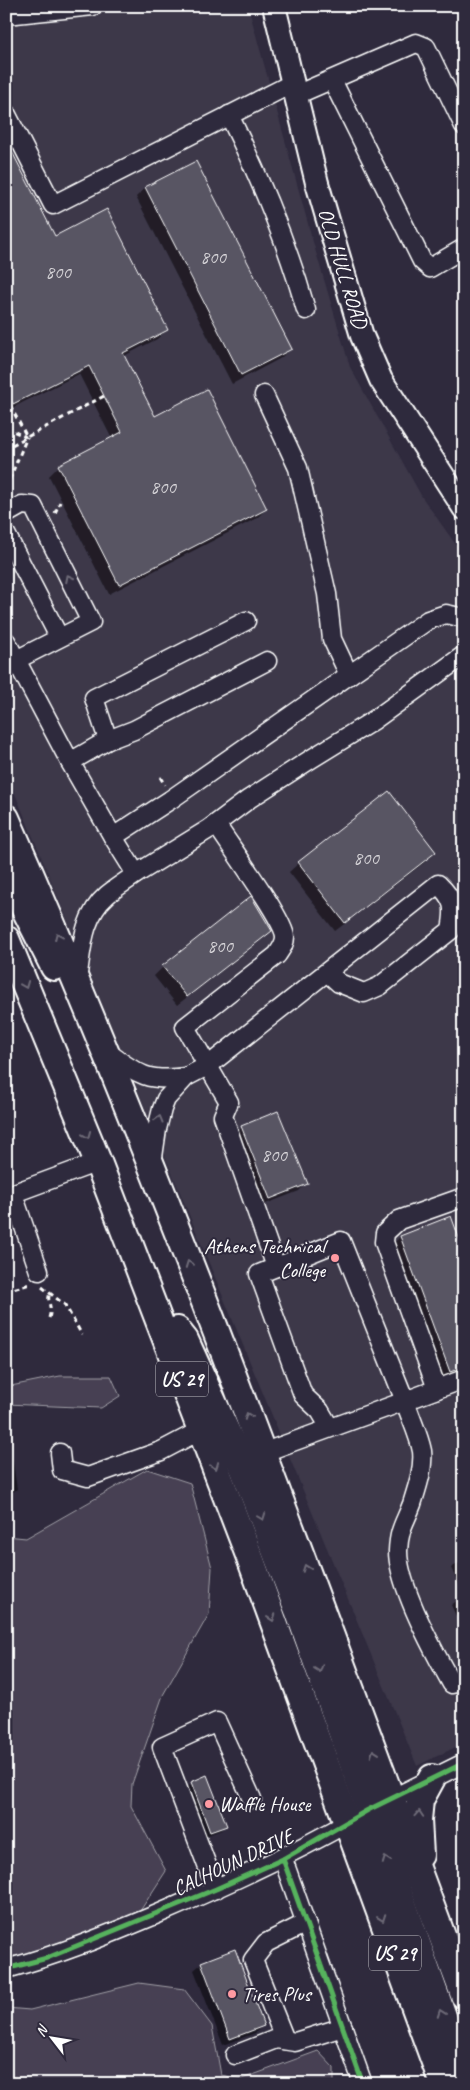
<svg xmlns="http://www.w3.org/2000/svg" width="470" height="2090" font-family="Caveat,sans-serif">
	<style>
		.built { fill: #3c3749 }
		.green { fill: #464152; stroke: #a2a0a8 }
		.shadow { fill: #0007 }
		.building { fill: #595564; stroke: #fff }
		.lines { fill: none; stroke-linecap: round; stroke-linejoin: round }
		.minor-casing { stroke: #fff; stroke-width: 21 }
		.major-casing { stroke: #fff; stroke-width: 26 }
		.highway-casing { stroke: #fff; stroke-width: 30 }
		.path { stroke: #fff; stroke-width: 3; stroke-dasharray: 5 4; stroke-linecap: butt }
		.minor { stroke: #2f2a3d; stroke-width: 18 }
		.major { stroke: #2f2a3d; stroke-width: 22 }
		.highway { stroke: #2f2a3d; stroke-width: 26 }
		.cycleway-casing { stroke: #2f2a3d; stroke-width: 8 }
		.cycleway { stroke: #56b35d; stroke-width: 5 }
		.oneway { stroke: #6d6a77 }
		.poi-dot { fill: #ff9aa2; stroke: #2f2a3d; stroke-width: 2 }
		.labels { text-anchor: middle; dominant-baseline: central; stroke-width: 4; stroke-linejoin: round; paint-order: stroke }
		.number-label { font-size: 19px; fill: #d6d4d8 }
		.shield { fill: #2f2a3d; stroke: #c1bfc5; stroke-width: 1 }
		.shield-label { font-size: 20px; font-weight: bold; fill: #fff }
		.street-label { font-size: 21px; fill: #fff; stroke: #2f2a3d }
		.poi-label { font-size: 21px; fill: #fff; stroke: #2f2a3d; text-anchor: start }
	</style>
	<rect width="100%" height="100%" fill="#2f2a3d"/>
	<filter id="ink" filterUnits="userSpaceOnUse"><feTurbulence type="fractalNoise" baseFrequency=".02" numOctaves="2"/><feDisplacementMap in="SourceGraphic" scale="10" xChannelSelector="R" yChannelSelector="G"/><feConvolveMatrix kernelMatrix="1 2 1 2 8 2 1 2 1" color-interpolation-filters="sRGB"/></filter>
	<g filter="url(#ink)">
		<!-- built -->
		<path class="built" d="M 6,6 L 248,6 L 315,249 L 350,367 L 422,497 L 464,556 L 464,1743 L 417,1766 L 6,772 Z"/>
		<!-- green -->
		<g class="green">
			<path d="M 60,1376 L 111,1376 L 120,1396 L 101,1408 L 6,1404 L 6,1387 Z"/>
			<path d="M 147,1469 L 190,1483 L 212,1568 L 209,1614 L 163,1695 L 132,1784 L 131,1806 L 166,1871 L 140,1911 L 32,1956 L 6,1956 L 6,1536 L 26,1538 Z"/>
			<path d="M 139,1983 L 184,1989 L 212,2026 L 221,2075 L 242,2079 L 318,2051 L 334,2068 L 334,2084 L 6,2084 L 6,2008 L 30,2010 Z"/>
		</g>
		<!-- shadow -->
		<g class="shadow">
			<path d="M 6,143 L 55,237 L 167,329 L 157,339 L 124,356 L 155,417 L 266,509 L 257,518 L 109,594 L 49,476 L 59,466 L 112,439 L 79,374 L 6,411 Z"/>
			<path d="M 195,162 L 290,349 L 281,358 L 232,384 L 136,197 L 145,188 Z"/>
			<path d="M 464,374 L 464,393 L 457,381 Z"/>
			<path d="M 434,852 L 425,862 L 335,931 L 289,872 L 299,863 Z"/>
			<path d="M 270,931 L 261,940 L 177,1005 L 154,976 L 163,967 Z"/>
			<path d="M 242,1127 L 306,1183 L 299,1191 L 263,1205 L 234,1135 Z"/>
			<path d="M 450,1218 L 464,1255 L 464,1371 L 443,1379 L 393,1244 L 400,1237 Z"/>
			<path d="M 6,1266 L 12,1282 L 6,1287 Z"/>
			<path d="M 6,1429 L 8,1429 L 17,1489 L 6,1497 Z"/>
			<path d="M 464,1560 L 464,1633 L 451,1605 L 464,1596 L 451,1568 Z"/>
			<path d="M 192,1783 L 225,1825 L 221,1830 L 205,1836 L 187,1788 Z"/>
			<path d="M 202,1963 L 263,2025 L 255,2033 L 223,2045 L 194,1970 Z"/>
		</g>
		<!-- building -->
		<g class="building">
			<path d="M 6,140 L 55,236 L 107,209 L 168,330 L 123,353 L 155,416 L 207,389 L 267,509 L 119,585 L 58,465 L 122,432 L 89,366 L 13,404 L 6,391 Z"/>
			<path d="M 196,161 L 292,349 L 241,375 L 145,187 Z"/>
			<path d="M 389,791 L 436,852 L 345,923 L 298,862 Z"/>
			<path d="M 251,896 L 272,931 L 187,997 L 162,966 Z"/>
			<path d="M 278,1111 L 308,1184 L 270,1199 L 241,1126 Z"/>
			<path d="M 451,1216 L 464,1251 L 464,1367 L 450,1372 L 400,1236 Z"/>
			<path d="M 207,1775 L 227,1826 L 210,1832 L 191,1782 Z"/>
			<path d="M 235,1949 L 264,2026 L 230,2039 L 201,1962 Z"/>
		</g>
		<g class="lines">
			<!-- minor casing -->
			<g class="minor-casing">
				<g id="minor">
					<path d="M 6,15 L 93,6"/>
					<path d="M 332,80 L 422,261 L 430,268 L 464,248"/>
					<path d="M 296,95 L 416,43 L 426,47 L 464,126"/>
					<path d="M 6,113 L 53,205 L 293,83"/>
					<path d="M 229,115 C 260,178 287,242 306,310"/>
					<path d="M 264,395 L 298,468 L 327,594 L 332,639 L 349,675"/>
					<path d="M 6,514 L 22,505 L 33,506 L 91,622 L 16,660"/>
					<path d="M 6,534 L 59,637"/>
					<path d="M 6,641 L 70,762 L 113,837"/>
					<path d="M 108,740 L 94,698 L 246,621"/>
					<path d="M 70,762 L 108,740 L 134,730 L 267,661"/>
					<path d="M 216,824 C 228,843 285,921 285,937 C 285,944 281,949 277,955 L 185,1027 L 229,1102 L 223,1116 L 276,1267"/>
					<path d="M 136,874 L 209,829 L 249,799 L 311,759 L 374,720 L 464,655"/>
					<path d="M 77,980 C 82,949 82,917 107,895 C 116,887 127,881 136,874 L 113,837 L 170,800 L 428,620 L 446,614 L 464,618"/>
					<path d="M 106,1051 C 136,1073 146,1083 186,1077"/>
					<path d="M 152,1164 L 157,1129 L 162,1109 L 166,1099 L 186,1077 L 209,1065 L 438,884 C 455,900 455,908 451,930 L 380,986 L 364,993 L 339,983 L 327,972"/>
					<path d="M 13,1194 L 39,1271"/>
					<path d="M 6,1196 L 98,1162"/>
					<path d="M 464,1379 L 405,1401 C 410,1417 419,1435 422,1451 C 424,1468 417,1488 412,1504 C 405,1523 399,1528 398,1551 C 398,1586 434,1652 452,1684 L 464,1679"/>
					<path d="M 437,1389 L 384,1242 L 385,1233 L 399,1220 L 464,1197"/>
					<path d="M 60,1453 L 62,1470 L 88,1477 L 161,1451 L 201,1430"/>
					<path d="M 262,1453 L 405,1401 L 341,1241 L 259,1274 L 303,1395 L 320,1411 L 330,1428"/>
					<path d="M 383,1803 L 464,1763"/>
					<path d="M 283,1859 L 363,2084"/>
					<path d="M 216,1889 L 162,1747 L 217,1722 L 252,1799"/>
					<path d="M 6,1969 C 59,1955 110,1934 160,1913 C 228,1884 293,1854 356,1818"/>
					<path d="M 285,2040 L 253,1960 L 266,1943 L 306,1923"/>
					<path d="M 235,2055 L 276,2039 L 295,2042 L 343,2027"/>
				</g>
			</g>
			<!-- major casing -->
			<g class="major-casing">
				<path id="major" d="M 274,6 L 317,183 L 362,336 L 381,380 L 464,508"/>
			</g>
			<!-- highway casing -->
			<g class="highway-casing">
				<g id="highway">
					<path d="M 6,818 C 176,1203 317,1601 464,1995"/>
					<path d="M 6,872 L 54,967"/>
					<path d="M 6,939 L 98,1162 L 252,1563 L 443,2084"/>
					<path d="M 177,1330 L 185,1340 L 244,1470 L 298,1610 L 464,2075"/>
					<path d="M 420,1855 L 418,1820 L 420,1800 L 432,1778"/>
				</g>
			</g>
			<!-- path -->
			<g class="path">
				<path d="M 6,398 L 27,437"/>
				<path d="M 6,428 L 26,437"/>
				<path d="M 12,445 L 104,396"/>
				<path d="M 6,488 L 27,437"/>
				<path d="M 55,513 L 60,502"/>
				<path d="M 160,777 L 165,785"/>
				<path d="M 42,1287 L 65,1305 L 82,1335"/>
				<path d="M 6,1291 L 30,1284"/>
				<path d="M 49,1318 C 53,1305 46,1302 50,1293"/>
			</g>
			<!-- minor -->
			<use href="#minor" class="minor"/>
			<!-- major -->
			<use href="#major" class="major"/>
			<!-- highway -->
			<use href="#highway" class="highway"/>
			<!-- cycleway casing -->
			<g class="cycleway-casing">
				<g id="cycleway">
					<path d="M 283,1859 L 363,2084"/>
					<path d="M 6,1969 L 47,1958 L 216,1889 L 283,1859 L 368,1810 L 464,1763"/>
				</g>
			</g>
			<!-- cycleway -->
			<use href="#cycleway" class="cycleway"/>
		</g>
		<!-- one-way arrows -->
		<defs><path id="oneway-chevron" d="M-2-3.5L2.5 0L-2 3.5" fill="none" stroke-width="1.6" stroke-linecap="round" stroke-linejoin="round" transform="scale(1.25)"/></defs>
		<g class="oneway">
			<use href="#oneway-chevron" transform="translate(69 578) rotate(-117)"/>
			<use href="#oneway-chevron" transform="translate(58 936) rotate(-114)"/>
			<use href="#oneway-chevron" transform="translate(25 985) rotate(68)"/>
			<use href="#oneway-chevron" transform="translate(159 1119) rotate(-75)"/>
			<use href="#oneway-chevron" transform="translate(87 1135) rotate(68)"/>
			<use href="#oneway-chevron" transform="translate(189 1264) rotate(-111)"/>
			<use href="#oneway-chevron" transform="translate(248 1416) rotate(-111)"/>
			<use href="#oneway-chevron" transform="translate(215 1466) rotate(69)"/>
			<use href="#oneway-chevron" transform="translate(262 1517) rotate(69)"/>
			<use href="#oneway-chevron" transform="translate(306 1568) rotate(-110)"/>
			<use href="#oneway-chevron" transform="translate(272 1618) rotate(70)"/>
			<use href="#oneway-chevron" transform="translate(319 1669) rotate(71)"/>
			<use href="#oneway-chevron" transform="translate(374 1753) rotate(-110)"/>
			<use href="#oneway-chevron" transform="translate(419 1814) rotate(-86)"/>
			<use href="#oneway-chevron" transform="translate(386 1860) rotate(-110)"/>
			<use href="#oneway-chevron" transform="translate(382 1918) rotate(70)"/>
			<use href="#oneway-chevron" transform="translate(441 2013) rotate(-110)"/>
		</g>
	</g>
	<!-- markers -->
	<g class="poi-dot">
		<circle cx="335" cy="1258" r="5"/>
		<circle cx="209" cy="1804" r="5"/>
		<circle cx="232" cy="1994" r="5"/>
	</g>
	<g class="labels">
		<!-- number labels -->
		<g class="number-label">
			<text x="213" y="257">800</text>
			<text x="58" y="272">800</text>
			<text x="163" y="487">800</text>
			<text x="366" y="858">800</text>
			<text x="220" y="946">800</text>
			<text x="274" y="1155">800</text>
		</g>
		<!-- shield labels -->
		<g class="shield">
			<rect x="156" y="1361.5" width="52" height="35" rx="4"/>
			<rect x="369" y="1935.5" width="52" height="35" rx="4"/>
		</g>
		<g class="shield-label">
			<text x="182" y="1379">US 29</text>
			<text x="395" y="1953">US 29</text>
		</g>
		<!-- street labels -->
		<g class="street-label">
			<text transform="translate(343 268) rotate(73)">OLD HULL ROAD</text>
			<text transform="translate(233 1862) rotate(-25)">CALHOUN DRIVE</text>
		</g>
		<!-- poi labels -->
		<g class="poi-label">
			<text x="325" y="1246" text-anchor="end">Athens Technical<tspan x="325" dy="24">College</tspan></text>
			<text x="219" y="1804">Waffle House</text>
			<text x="242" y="1994">Tires Plus</text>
		</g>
	</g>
	<!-- margin -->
	<rect width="470" height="2090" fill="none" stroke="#2f2a3d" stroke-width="25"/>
	<rect x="12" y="12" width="445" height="2065" fill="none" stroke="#fff" stroke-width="2" filter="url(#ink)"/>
	<!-- north arrow -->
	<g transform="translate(52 2038) rotate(301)" stroke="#2f2a3d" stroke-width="4" paint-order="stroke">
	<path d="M0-4L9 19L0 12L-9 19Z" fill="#ffffff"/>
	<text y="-8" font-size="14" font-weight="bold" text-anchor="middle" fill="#ffffff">N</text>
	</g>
</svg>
